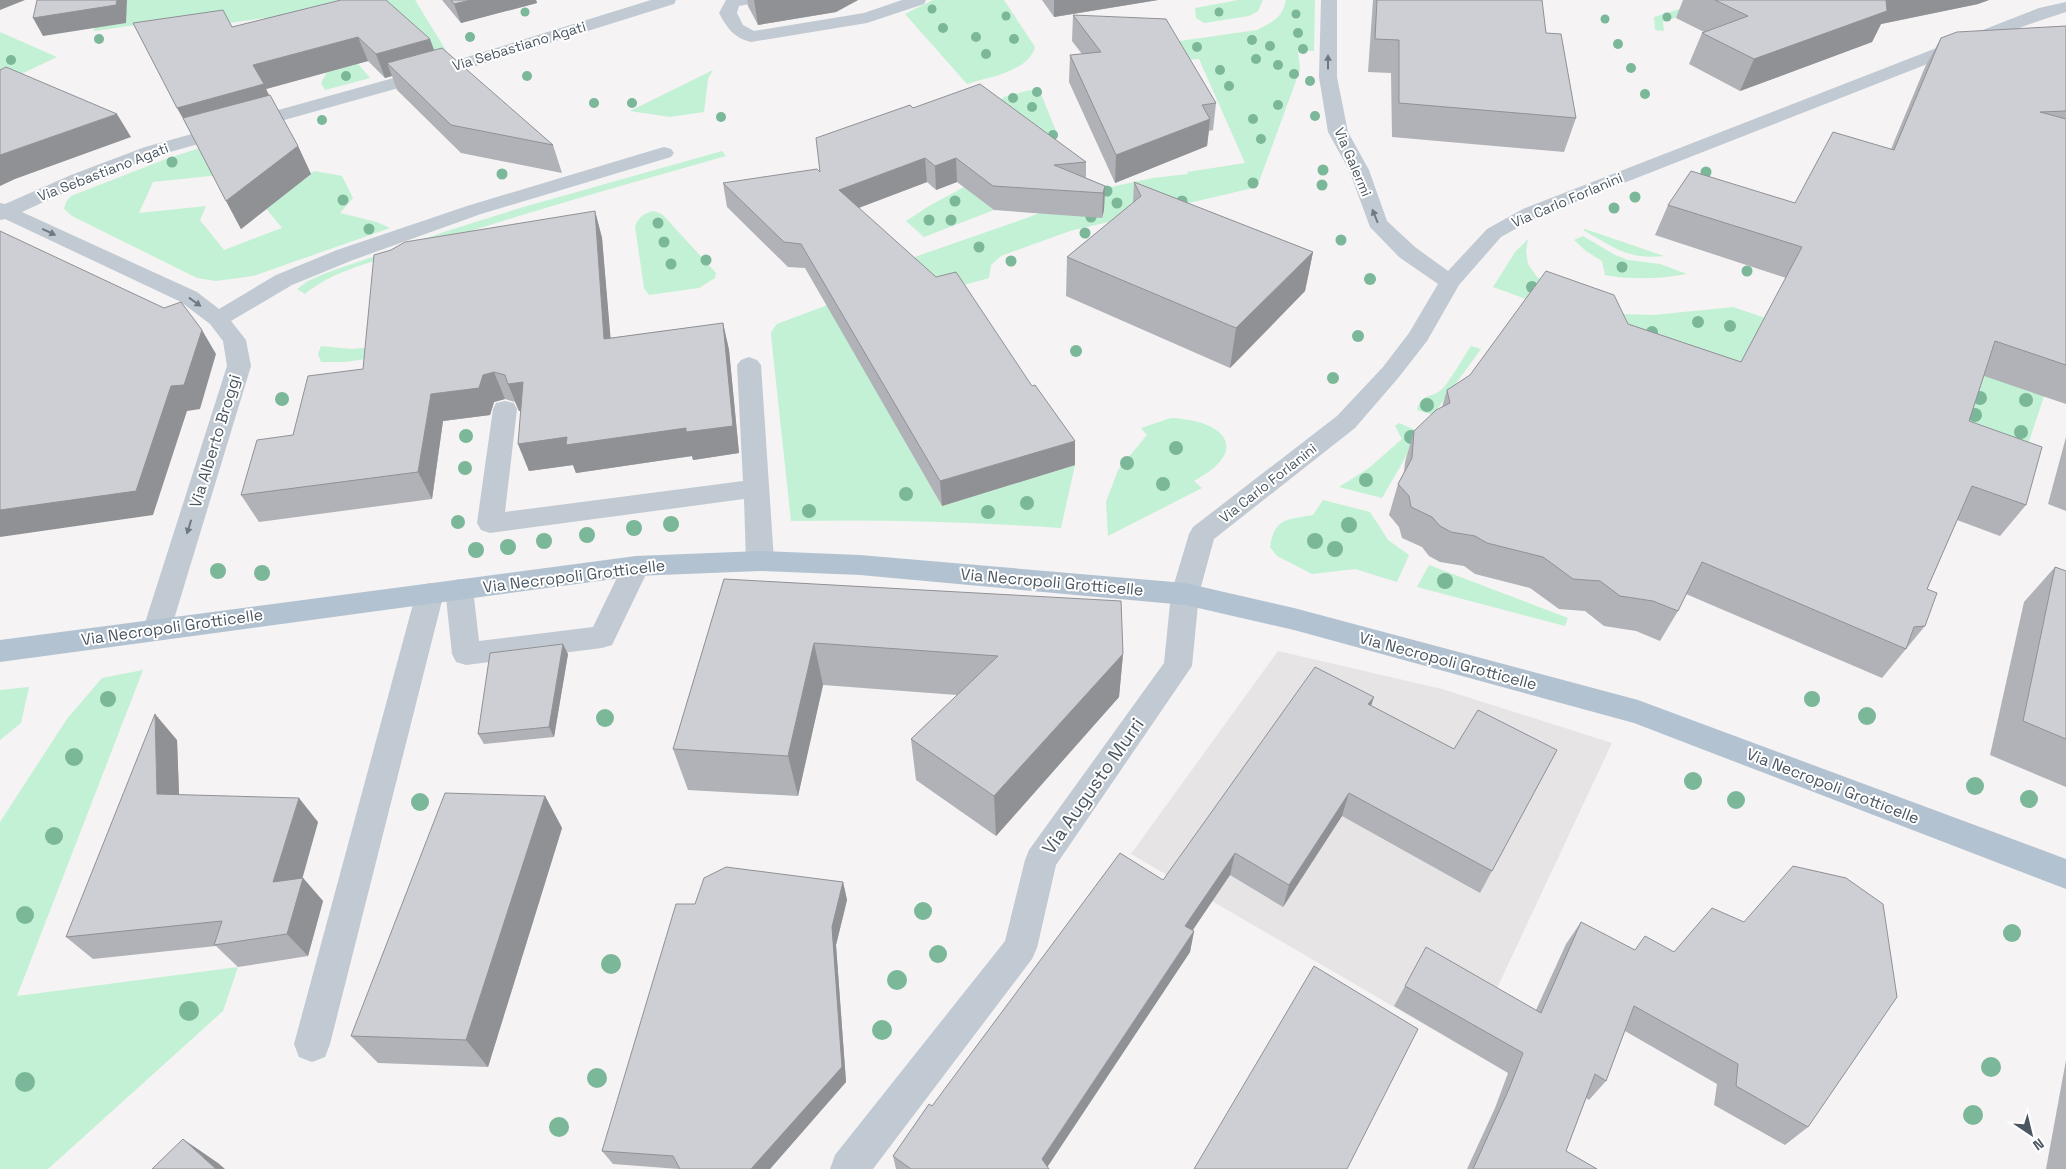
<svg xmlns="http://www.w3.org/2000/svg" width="2066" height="1169" font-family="'Space Grotesk',sans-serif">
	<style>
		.education { fill: #e6e4e5 }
		.green { fill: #c3f1d5 }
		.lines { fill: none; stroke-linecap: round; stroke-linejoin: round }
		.minor { fill: #c1cad2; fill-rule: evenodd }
		.major { fill: #b3c2d1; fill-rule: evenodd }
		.tree { fill: #7bb799 }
		.wall { fill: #b0b2b7 }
		.shaded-wall { fill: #909195 }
		.building { fill: #cdcfd5; stroke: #909195 }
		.oneway { fill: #6e7983 }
		.labels { text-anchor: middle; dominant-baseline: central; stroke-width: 4; stroke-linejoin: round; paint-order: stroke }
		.far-street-label { font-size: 14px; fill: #4a5661; stroke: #fff }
		.street-label { font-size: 16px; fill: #4a5661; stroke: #fff }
		.near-street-label { font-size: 19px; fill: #4a5661; stroke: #fff }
	</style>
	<rect width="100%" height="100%" fill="#f5f3f3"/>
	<!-- education -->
	<path class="education" d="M 1278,651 L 1442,689 L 1612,743 L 1468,1050 L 1131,854 Z"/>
	<!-- green -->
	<g class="green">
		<path d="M 127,0 L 415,0 L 450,57 L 404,56 L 291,66 L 265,18 L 141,35 L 143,24 L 94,31 L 94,28 Z"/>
		<path d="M 933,0 L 1004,0 L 1035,47 C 1028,72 989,77 967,84 L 905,14 Z"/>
		<path d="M 1238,0 L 1263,0 L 1258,11 L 1249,16 L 1204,23 L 1196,18 L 1195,8 Z"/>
		<path d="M 1286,0 L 1315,0 L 1314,51 L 1298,51 L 1300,70 L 1257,187 L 1070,231 L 1001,256 L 991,265 L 989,278 L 836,321 L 942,506 L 1075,465 L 1061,528 C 971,522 882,519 791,521 L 772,345 L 771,332 L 777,324 L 870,289 L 860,276 L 1024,219 L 1053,208 L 1078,194 L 1153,178 L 1188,174 L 1187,172 L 1245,163 L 1199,59 L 1080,66 L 1075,56 L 1257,30 C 1272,22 1283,18 1286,0 Z"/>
		<path d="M 1708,0 L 1720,0 L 1721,2 L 1663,22 L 1664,31 L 1655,30 L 1654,17 Z"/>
		<path d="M 0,32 L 57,57 L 0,84 Z"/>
		<path d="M 358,64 L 370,78 L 325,90 L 321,83 L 327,72 Z"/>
		<path d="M 713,70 L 708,79 L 704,112 L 670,117 L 630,111 Z"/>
		<path d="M 1030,90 L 1041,94 L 1056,131 L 1045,134 L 1001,100 L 1004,97 Z"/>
		<path d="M 218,142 L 219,175 L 153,182 L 139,213 L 206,206 L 200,220 L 224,250 L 282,228 L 259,200 L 288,192 L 314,171 L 342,176 L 353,198 L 340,213 L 377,222 L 390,228 L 253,276 L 216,281 L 197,278 L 72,216 L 64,209 L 66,202 L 71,196 L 166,159 Z"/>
		<path d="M 722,151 L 726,156 C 624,185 521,214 420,247 C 384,259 334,269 305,294 L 297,289 L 308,281 L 326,273 L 447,231 L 520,208 Z"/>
		<path d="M 964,187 L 994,210 L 924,237 L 906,221 L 929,206 Z"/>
		<path d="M 654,211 L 662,214 L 716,273 L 715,278 L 699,288 L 649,295 L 644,288 L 635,226 C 639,217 644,213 654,211 Z"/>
		<path d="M 1585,229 L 1664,256 C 1627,260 1614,247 1583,230 Z"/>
		<path d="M 1583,236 L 1615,255 L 1628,260 L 1660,264 L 1687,274 C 1659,279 1632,280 1605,275 L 1602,261 L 1586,251 L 1574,240 Z"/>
		<path d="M 1528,239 L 1526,251 L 1528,264 L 1537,277 L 1554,291 L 1621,314 L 1653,315 L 1733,307 L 1935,376 L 2054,366 L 2017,478 L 1493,287 L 1515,252 Z"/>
		<path d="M 390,345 L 453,346 L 345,362 L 321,362 L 318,354 L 321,346 L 352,349 Z"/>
		<path d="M 1471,346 L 1481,349 L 1433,415 L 1417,410 C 1422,392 1430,399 1441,390 C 1448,385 1464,356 1471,346 Z"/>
		<path d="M 1171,418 C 1223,420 1253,449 1194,481 L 1202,488 L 1108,536 L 1106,502 L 1118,470 L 1147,435 L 1141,428 Z"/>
		<path d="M 1399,423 L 1420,432 L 1382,498 L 1339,487 L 1369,468 L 1402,439 L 1395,426 Z"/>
		<path d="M 1323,500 L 1370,512 L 1388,540 L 1409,555 L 1397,582 L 1355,569 L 1312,574 L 1277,556 L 1270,547 C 1275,517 1287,520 1313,515 Z"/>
		<path d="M 1429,565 L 1568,618 L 1565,626 L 1417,587 Z"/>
		<path d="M 143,670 L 17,996 L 238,967 L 223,1011 L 48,1169 L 0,1169 L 0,822 L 67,719 L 102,678 Z"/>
		<path d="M 29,687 L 21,723 L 0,740 L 0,690 Z"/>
	</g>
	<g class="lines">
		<!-- minor -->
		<g class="minor">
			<path d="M 651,0 L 676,0 L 674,4 L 463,70 L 159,155 L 85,183 L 22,212 L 197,292 L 219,309 L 276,275 L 337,250 L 467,206 L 657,149 L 664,147 L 671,149 L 674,153 L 671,157 L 481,214 L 353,260 L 292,285 L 231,321 L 246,340 L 251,366 L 171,629 L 167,637 L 157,640 L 147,637 L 143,629 L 227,366 L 223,341 L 210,324 L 181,302 L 5,219 L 0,220 L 0,203 L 5,204 L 71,175 L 145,147 L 451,62 Z"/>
			<path d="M 726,0 L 752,0 L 750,4 L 739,6 L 737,13 L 743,25 L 754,31 L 864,13 L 902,0 L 926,0 L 924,4 L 867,23 L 751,42 C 734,38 727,28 719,13 Z"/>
			<path d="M 1321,0 L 1337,0 L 1337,77 L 1348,132 L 1369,170 L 1387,221 L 1415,247 L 1448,271 L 1487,229 L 1523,209 L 2039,8 L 2066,2 L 2066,12 L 2027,25 L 1537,217 L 1501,237 L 1459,285 L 1427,341 L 1399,377 L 1355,428 L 1214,539 L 1199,594 L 1192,666 L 1056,865 L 1037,948 L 1032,959 L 873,1169 L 830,1169 L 835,1155 L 1005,941 L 1025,860 L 1029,850 L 1164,663 L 1171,594 L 1189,534 L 1193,527 L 1337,416 L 1383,367 L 1409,333 L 1438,284 L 1399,257 L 1370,227 L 1349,170 L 1328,132 L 1319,77 Z"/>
			<path d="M 749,357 L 757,360 L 761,365 L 774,561 L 770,568 L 760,571 L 750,568 L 746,561 L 744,499 L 490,533 L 481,530 L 477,523 L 493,409 L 496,403 L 505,401 L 514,403 L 517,409 L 505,512 L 743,481 L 737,365 L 741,360 Z"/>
			<path d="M 636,556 L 646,559 L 650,566 L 612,645 L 602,648 L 466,665 L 456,662 L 452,654 L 445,589 L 449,582 L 459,579 L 469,582 L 473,589 L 479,641 L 593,627 L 626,559 Z"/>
			<path d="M 430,583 L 440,586 L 444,593 L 330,1044 L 325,1057 L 312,1062 L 299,1057 L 294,1044 L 416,593 L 420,586 Z"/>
		</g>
		<!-- major -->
		<path class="major" d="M 760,551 L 860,555 L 1185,583 L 1294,608 L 1638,700 L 2066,859 L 2066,889 L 1634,723 L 1294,630 L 1185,605 L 860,575 L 760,571 L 636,576 L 0,662 L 0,640 L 636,556 Z"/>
	</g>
	<!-- trees -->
	<g class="tree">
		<circle cx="932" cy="9" r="4.5"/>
		<circle cx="525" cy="12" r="4.5"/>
		<circle cx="1219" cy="12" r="4.5"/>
		<circle cx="1296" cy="14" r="4.5"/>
		<circle cx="1006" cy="16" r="4.5"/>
		<circle cx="1667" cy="17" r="4.5"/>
		<circle cx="1605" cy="19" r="4.5"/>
		<circle cx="943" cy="28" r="5"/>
		<circle cx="1298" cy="33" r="5"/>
		<circle cx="470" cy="37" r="5"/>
		<circle cx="976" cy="37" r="5"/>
		<circle cx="99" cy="39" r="5"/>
		<circle cx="1014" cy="39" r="5"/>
		<circle cx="1252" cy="40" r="5"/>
		<circle cx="1618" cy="44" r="5"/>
		<circle cx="1270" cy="46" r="5"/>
		<circle cx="1197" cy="47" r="5"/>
		<circle cx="1303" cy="49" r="5"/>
		<circle cx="986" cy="54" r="5"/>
		<circle cx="1256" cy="59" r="5"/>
		<circle cx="11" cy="60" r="5"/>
		<circle cx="1278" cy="65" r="5"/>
		<circle cx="1631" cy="68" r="5"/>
		<circle cx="1220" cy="70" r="5"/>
		<circle cx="1294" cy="74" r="5"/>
		<circle cx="346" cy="76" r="5"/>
		<circle cx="527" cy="76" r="5"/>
		<circle cx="1310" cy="81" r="5"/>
		<circle cx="1229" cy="86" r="5"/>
		<circle cx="1037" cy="92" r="5"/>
		<circle cx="1645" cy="94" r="5"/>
		<circle cx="1013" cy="98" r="5"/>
		<circle cx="594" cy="103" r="5"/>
		<circle cx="632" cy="103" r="5"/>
		<circle cx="1278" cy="105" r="5"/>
		<circle cx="1032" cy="107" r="5"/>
		<circle cx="1315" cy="116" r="5"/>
		<circle cx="721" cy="117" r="5"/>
		<circle cx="1253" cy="119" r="5"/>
		<circle cx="322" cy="120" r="5"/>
		<circle cx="1053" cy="135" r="5"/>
		<circle cx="1261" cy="139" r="5"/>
		<circle cx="172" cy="162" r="5.5"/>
		<circle cx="1323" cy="170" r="5.5"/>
		<circle cx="1706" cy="172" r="5.5"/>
		<circle cx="502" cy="174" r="5.5"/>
		<circle cx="1253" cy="183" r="5.5"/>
		<circle cx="1322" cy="185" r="5.5"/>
		<circle cx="1107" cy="191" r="5.5"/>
		<circle cx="1635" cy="197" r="5.5"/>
		<circle cx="343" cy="200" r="5.5"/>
		<circle cx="955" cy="201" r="5.5"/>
		<circle cx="1182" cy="201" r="5.5"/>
		<circle cx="1117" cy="203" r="5.5"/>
		<circle cx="1614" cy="208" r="5.5"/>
		<circle cx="1091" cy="217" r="5.5"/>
		<circle cx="929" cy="220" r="5.5"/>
		<circle cx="951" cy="220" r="5.5"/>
		<circle cx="658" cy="223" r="5.5"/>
		<circle cx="369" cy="229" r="5.5"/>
		<circle cx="1085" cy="233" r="5.5"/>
		<circle cx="1341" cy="240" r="5.5"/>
		<circle cx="664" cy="242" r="5.5"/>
		<circle cx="979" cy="247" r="5.5"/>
		<circle cx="706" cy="260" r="5.5"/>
		<circle cx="1011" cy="261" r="5.5"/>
		<circle cx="671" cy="264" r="5.5"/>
		<circle cx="1622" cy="267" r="5.5"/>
		<circle cx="1747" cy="271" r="5.5"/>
		<circle cx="1370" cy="279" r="6"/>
		<circle cx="1532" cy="287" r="6"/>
		<circle cx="1698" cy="322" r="6"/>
		<circle cx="1730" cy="326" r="6"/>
		<circle cx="1652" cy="332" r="6"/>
		<circle cx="1358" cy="336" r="6"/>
		<circle cx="1076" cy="351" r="6"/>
		<circle cx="1333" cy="378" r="6"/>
		<circle cx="1980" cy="398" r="7"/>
		<circle cx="282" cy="399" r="7"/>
		<circle cx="2026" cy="400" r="7"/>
		<circle cx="1427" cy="405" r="7"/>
		<circle cx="1975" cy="415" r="7"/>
		<circle cx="2021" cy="432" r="7"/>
		<circle cx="466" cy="436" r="7"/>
		<circle cx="1411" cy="437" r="7"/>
		<circle cx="1176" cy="448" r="7"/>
		<circle cx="1127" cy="463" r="7"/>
		<circle cx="465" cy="468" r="7"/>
		<circle cx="1366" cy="480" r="7"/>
		<circle cx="1163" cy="484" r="7"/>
		<circle cx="906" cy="494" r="7"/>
		<circle cx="1027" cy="503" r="7"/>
		<circle cx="809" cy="511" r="7"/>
		<circle cx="988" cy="512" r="7"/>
		<circle cx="458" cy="522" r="7"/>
		<circle cx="671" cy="524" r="8"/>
		<circle cx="1349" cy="525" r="8"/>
		<circle cx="634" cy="528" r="8"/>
		<circle cx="587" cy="535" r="8"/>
		<circle cx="544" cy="541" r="8"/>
		<circle cx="1315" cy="541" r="8"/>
		<circle cx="508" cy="547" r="8"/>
		<circle cx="1335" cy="549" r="8"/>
		<circle cx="476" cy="550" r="8"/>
		<circle cx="218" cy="571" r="8"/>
		<circle cx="262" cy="573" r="8"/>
		<circle cx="1445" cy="581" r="8"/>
		<circle cx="108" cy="699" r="8"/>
		<circle cx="1812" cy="699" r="8"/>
		<circle cx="1867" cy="716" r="9"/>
		<circle cx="605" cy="718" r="9"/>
		<circle cx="74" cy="757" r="9"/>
		<circle cx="1693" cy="781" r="9"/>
		<circle cx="1975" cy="786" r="9"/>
		<circle cx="2029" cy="799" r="9"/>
		<circle cx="1736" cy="800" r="9"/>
		<circle cx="420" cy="802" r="9"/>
		<circle cx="54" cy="836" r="9"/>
		<circle cx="923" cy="911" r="9"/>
		<circle cx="25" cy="915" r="9"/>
		<circle cx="2012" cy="933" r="9"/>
		<circle cx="938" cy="954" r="9"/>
		<circle cx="611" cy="964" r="10"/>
		<circle cx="897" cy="980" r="10"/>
		<circle cx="189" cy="1011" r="10"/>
		<circle cx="882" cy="1030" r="10"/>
		<circle cx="1991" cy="1067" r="10"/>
		<circle cx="597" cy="1078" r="10"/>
		<circle cx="25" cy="1082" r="10"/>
		<circle cx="1973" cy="1115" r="10"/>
		<circle cx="559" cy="1127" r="10"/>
	</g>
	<!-- wall -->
	<g class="wall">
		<path d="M 341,0 L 434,50 L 553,145 L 562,173 L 461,153 L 397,90 L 392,76 L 385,78 L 368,61 L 266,89 L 298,146 L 311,174 L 241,229 L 133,23 L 232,27 Z"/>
		<path d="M 442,0 L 536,0 L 537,3 L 461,23 Z"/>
		<path d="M 747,0 L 858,0 L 836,12 L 758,25 L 748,6 Z"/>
		<path d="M 1042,0 L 1158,0 L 1054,17 Z"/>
		<path d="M 1373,0 L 1542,0 L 1546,33 L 1576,118 L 1564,152 L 1392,137 L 1391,73 L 1368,72 Z"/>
		<path d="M 1683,0 L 1989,0 L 1978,4 L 1881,24 L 1872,42 L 1740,91 L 1689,64 L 1702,33 L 1704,32 L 1676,18 Z"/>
		<path d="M 1073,15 L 1216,103 L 1213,130 L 1209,131 L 1207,146 L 1115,183 L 1069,82 L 1070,55 L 1082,54 L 1072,41 Z"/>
		<path d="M 2066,26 L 2066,404 L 1984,376 L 1969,421 L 2026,505 L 2000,536 L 1957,520 L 1927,589 L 1925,626 L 1882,678 L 1686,594 L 1678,611 L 1660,641 L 1636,631 L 1604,626 L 1585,611 L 1559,609 L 1530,588 L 1475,574 L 1464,566 L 1440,562 L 1429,556 L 1422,547 L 1402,538 L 1399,527 L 1389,515 L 1398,484 L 1404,472 L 1405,462 L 1414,431 L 1442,407 L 1447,390 L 1628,324 L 1741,362 L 1786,278 L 1655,235 L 1668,205 L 1795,203 L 1891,149 L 1925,67 L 1941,38 Z"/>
		<path d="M 913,108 L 1086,162 L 1086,178 L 1105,186 L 1104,210 L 1102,218 L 994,210 L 957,182 L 936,190 L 927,182 L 859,208 L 1075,465 L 942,506 L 805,268 L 788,267 L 727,207 L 723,183 L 820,172 Z"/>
		<path d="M 1134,182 L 1313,252 L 1305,291 L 1230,368 L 1066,296 L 1067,257 L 1133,203 Z"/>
		<path d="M 595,211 L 602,238 L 610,338 L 723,323 L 729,350 L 739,453 L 693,460 L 692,456 L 576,473 L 573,465 L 529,471 L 518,444 L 521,411 L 519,411 L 515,402 L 505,399 L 494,402 L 490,415 L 443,421 L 432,499 L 259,522 L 241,495 L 293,435 L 363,369 Z"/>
		<path d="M 2066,437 L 2066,511 L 2048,504 Z"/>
		<path d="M 2055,567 L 2066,571 L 2066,787 L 1990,755 L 2024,602 Z"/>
		<path d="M 724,579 L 1123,654 L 1119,697 L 996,836 L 916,780 L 911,739 L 957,695 L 823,685 L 798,796 L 688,790 L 673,749 Z"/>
		<path d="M 568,654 L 554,737 L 484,744 L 478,734 Z"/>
		<path d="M 1371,706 L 1454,749 L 1557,750 L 1480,893 L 1342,816 L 1283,907 L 1230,875 L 1193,930 L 1194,931 L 1190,952 L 1047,1167 L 1049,1169 L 896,1169 L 893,1156 L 932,1106 L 1163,880 Z"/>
		<path d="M 177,740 L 179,795 L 318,822 L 302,878 L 303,878 L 323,901 L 308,956 L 238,967 L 216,946 L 93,959 L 66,937 Z"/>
		<path d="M 545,796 L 562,828 L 488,1067 L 378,1063 L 351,1036 Z"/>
		<path d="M 843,882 L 847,900 L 836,945 L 846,1082 L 770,1169 L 679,1169 L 613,1164 L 602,1151 L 695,904 Z"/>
		<path d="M 1581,922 L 1808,1127 L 1785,1145 L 1714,1105 L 1717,1084 L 1625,1031 L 1606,1081 L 1589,1100 L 1586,1098 L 1566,1151 L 1597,1169 L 1467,1169 L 1495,1108 L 1508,1073 L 1394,1006 L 1405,986 L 1536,1010 L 1566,944 Z"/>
		<path d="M 2066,1060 L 2066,1169 L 2046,1169 Z"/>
	</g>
	<!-- shaded-wall -->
	<g class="shaded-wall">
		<path d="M 0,0 L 25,0 L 0,10 Z"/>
		<path d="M 117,0 L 127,0 L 126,23 L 43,36 L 33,18 Z"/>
		<path d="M 471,0 L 536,0 L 537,3 L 461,23 L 454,4 Z"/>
		<path d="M 754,0 L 858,0 L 836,12 L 758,25 Z"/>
		<path d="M 1054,0 L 1158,0 L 1054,17 Z"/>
		<path d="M 1882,0 L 1989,0 L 1978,4 L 1881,24 L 1872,42 L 1740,91 L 1754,59 Z"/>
		<path d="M 358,37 L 368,61 L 266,89 L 275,109 L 191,132 L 177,108 L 253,65 Z"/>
		<path d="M 430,39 L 439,63 L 387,63 L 392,76 L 385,78 L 376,54 Z"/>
		<path d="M 117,114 L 131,137 L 15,179 L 0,186 L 0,155 Z"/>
		<path d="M 1210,119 L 1207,146 L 1115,183 L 1116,155 Z"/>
		<path d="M 298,146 L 311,174 L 241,229 L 226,201 Z"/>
		<path d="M 925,158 L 927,182 L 842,214 L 839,190 Z"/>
		<path d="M 956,158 L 957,182 L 936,190 L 935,166 Z"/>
		<path d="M 1105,186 L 1104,210 L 1102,218 L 1103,193 Z"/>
		<path d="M 595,211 L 602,238 L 613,366 L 604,339 Z"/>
		<path d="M 1313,252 L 1305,291 L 1230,368 L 1236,328 Z"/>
		<path d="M 723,323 L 729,350 L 739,453 L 693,460 L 692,456 L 576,473 L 573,465 L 529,471 L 518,444 Z"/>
		<path d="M 202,330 L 216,354 L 200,409 L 187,411 L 153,515 L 0,537 L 0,510 L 171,386 Z"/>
		<path d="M 494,372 L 505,399 L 494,402 L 490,415 L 443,421 L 432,499 L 418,472 L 431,394 L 483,375 Z"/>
		<path d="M 523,382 L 533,409 L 519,411 L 508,384 Z"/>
		<path d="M 1075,441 L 1075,465 L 942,506 L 940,481 Z"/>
		<path d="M 814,643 L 823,685 L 798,796 L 788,756 Z"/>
		<path d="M 563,644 L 568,654 L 554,737 L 549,727 Z"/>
		<path d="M 1123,654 L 1119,697 L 996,836 L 994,796 Z"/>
		<path d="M 1374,697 L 1366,721 L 1368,704 Z"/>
		<path d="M 155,714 L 177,740 L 180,819 L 157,794 Z"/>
		<path d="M 1349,793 L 1342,816 L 1283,907 L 1289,885 Z"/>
		<path d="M 545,796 L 562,828 L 488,1067 L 466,1040 Z"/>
		<path d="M 299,798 L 318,822 L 295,905 L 273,882 Z"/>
		<path d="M 1235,853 L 1230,875 L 1181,947 L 1185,926 Z"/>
		<path d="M 303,878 L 323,901 L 308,956 L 287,934 Z"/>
		<path d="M 843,882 L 847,900 L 836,945 L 846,1082 L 770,1169 L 751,1169 L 832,927 Z"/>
		<path d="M 1194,931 L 1190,952 L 1046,1169 L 1042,1159 Z"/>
		<path d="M 183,1139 L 218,1163 L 225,1169 L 216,1169 Z"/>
	</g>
	<!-- building -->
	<g class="building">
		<path d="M 37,0 L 117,0 L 116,5 L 33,18 Z"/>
		<path d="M 341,0 L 386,0 L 430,39 L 376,54 L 358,37 L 253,65 L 264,84 L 177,108 L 133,23 L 223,10 L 232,27 Z"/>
		<path d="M 451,0 L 471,0 L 454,4 Z"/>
		<path d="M 1377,0 L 1542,0 L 1546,33 L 1561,34 L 1576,118 L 1399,103 L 1399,40 L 1375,39 Z"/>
		<path d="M 1715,0 L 1886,0 L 1887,11 L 1754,59 L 1702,33 L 1748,16 Z"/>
		<path d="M 1073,15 L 1166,19 L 1216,103 L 1202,105 L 1210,119 L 1116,155 L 1070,55 L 1101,52 Z"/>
		<path d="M 2066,26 L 2066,111 L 2040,112 L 2066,119 L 2066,365 L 1995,341 L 1969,421 L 2042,447 L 2026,505 L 1972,486 L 1927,589 L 1937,593 L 1925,626 L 1914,627 L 1906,649 L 1702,562 L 1678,611 L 1653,601 L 1620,596 L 1600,581 L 1573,579 L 1543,557 L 1487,543 L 1475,536 L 1451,532 L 1440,526 L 1432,517 L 1411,507 L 1409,496 L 1398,484 L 1412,458 L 1414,431 L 1436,410 L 1450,403 L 1447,390 L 1470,375 L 1546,271 L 1614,295 L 1628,324 L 1741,362 L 1802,247 L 1668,205 L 1691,171 L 1795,203 L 1833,132 L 1894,150 L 1941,38 L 1957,32 Z"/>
		<path d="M 442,48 L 553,145 L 451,125 L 387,63 Z"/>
		<path d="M 6,67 L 117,114 L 0,155 L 0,70 Z"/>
		<path d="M 980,84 L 1086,162 L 1054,165 L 1105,186 L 1103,193 L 993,186 L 956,158 L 935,166 L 925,158 L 839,190 L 936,277 L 956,272 L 1032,386 L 1035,385 L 1075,441 L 940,481 L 801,244 L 784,242 L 723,183 L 817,169 L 820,172 L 816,138 L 910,105 L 913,108 Z"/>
		<path d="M 270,95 L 298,146 L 226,201 L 183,118 Z"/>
		<path d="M 1134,182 L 1313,252 L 1236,328 L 1067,257 L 1141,196 Z"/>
		<path d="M 595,211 L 604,339 L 723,323 L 733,426 L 686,432 L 686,428 L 566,445 L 567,437 L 518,444 L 523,382 L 508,384 L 505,375 L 494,372 L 483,375 L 479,388 L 431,394 L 418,472 L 241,495 L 257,440 L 293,435 L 308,376 L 363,369 L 374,255 L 391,250 L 405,242 Z"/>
		<path d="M 0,231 L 164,308 L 181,302 L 202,330 L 184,385 L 171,386 L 136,491 L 0,510 Z"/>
		<path d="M 2055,567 L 2066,571 L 2066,739 L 2023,721 Z"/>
		<path d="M 724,579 L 1121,601 L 1123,654 L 994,796 L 911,739 L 998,656 L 814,643 L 788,756 L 673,749 Z"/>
		<path d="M 563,644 L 549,727 L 478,734 L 490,653 Z"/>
		<path d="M 1315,667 L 1374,697 L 1368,704 L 1454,749 L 1478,710 L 1557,750 L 1492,871 L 1349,793 L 1289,885 L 1235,853 L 1185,926 L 1194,931 L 1042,1159 L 1049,1169 L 911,1169 L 893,1156 L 929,1104 L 932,1106 L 1120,853 L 1163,880 Z"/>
		<path d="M 155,714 L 157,794 L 299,798 L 273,882 L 303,878 L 287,934 L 214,945 L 222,921 L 66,937 Z"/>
		<path d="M 445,793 L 545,796 L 466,1040 L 351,1036 Z"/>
		<path d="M 1793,866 L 1846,878 L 1883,904 L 1897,997 L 1808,1127 L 1736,1086 L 1738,1064 L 1634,1006 L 1606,1081 L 1595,1074 L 1566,1151 L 1597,1169 L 1473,1169 L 1509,1089 L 1523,1053 L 1405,986 L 1426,947 L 1541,1013 L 1581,922 L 1635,950 L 1645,936 L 1674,952 L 1712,908 L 1744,922 Z"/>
		<path d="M 726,867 L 843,882 L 832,927 L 842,1067 L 751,1169 L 680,1169 L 673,1156 L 602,1151 L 676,904 L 695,904 L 704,878 Z"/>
		<path d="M 1314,966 L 1418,1029 L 1347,1169 L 1194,1169 Z"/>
		<path d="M 183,1139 L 216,1169 L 152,1169 Z"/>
	</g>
	<!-- one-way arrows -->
	<defs><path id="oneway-solid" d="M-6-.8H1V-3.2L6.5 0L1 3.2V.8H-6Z" transform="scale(1.25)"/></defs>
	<g class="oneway">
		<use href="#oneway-solid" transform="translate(1328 62) rotate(-90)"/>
		<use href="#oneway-solid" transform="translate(1375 216) rotate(-112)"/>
		<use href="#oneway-solid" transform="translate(49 232) rotate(25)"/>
		<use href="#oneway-solid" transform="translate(195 302) rotate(36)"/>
		<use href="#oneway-solid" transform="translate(189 527) rotate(107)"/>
	</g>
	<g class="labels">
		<!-- far-street labels -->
		<g class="far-street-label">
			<text transform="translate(519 46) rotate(-17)">Via Sebastiano Agati</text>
			<text transform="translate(1353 162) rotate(67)">Via Galermi</text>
			<text transform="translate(103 172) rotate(-21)">Via Sebastiano Agati</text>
			<text transform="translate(1567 200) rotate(-23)">Via Carlo Forlanini</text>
			<text transform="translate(1268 483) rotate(-38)">Via Carlo Forlanini</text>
		</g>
		<!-- street labels -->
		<g class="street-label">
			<text transform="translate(215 441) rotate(-73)">Via Alberto Broggi</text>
			<text transform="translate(574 576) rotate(-7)">Via Necropoli Grotticelle</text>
			<text transform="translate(1052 582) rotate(5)">Via Necropoli Grotticelle</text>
			<text transform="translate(172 627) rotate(-8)">Via Necropoli Grotticelle</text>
			<text transform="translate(1448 661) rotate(15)">Via Necropoli Grotticelle</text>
			<text transform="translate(1833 786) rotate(21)">Via Necropoli Grotticelle</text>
		</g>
		<!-- near-street labels -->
		<g class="near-street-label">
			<text transform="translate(1093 786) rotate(-55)">Via Augusto Murri</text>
		</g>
	</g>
	<!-- north arrow -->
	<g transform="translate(2031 1134) rotate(145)" stroke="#ffffff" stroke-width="4" paint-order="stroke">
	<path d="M0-4L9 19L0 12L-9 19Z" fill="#4a5661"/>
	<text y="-8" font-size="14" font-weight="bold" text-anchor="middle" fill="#4a5661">N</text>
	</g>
</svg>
